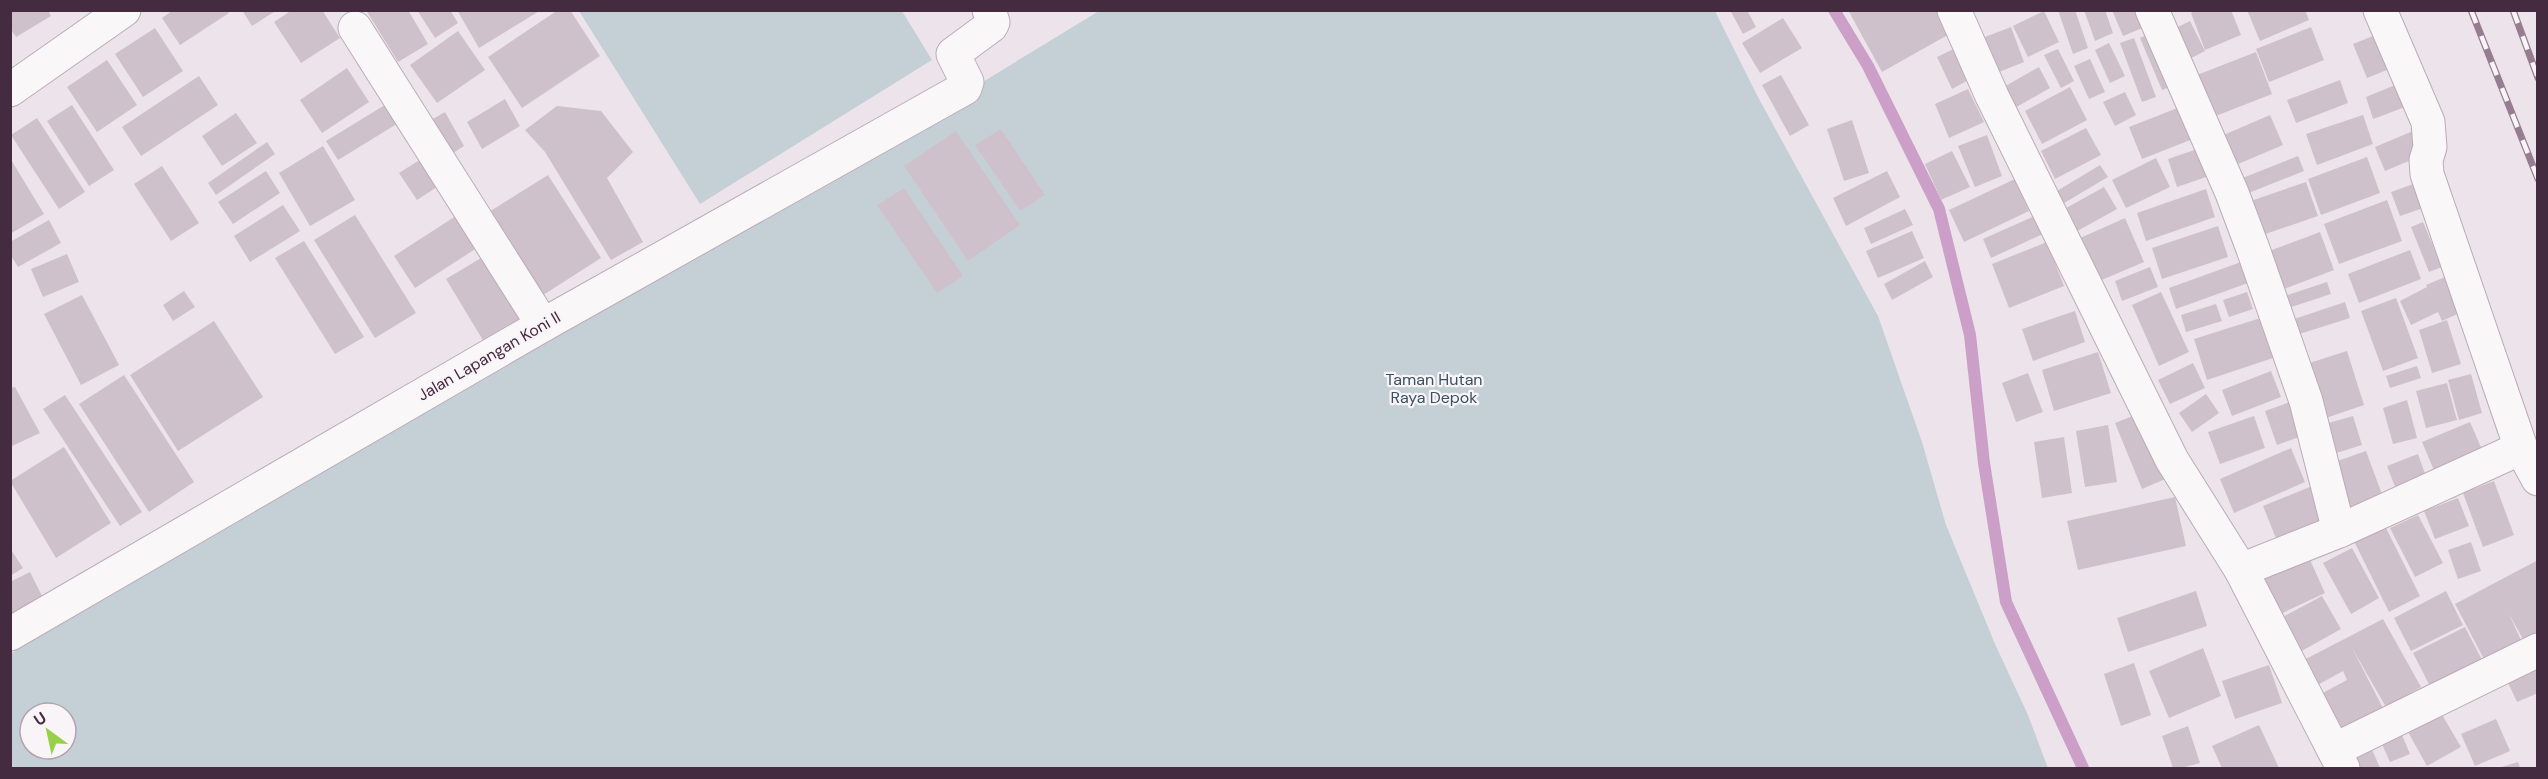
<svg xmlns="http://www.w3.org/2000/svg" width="2548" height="779" font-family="'DM Sans',sans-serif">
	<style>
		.green { fill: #c5d0d6; fill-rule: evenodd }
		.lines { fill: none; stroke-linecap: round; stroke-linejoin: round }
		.stream { stroke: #cc9fc8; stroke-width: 12 }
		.building { fill: #cfc1cc }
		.minor-casing { stroke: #baacb7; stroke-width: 35 }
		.minor { stroke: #faf7f9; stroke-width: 33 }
		.rail-casing { stroke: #967d91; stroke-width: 7 }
		.rail { stroke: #f9f4f8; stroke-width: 4.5; stroke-dasharray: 14; stroke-linecap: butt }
		.labels { text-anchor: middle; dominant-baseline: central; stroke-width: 4.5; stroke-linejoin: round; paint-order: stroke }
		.street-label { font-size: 16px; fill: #452b3f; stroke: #f9f4f8 }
		.park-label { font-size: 16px; fill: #385161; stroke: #f9f4f8 }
	</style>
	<rect width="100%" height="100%" fill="#ece4ea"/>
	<!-- green -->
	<g class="green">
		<path d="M 579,11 L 902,11 L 932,60 L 700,204 Z"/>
		<path d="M 1099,11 L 1715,11 L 1758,97 L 1878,316 L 1922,442 L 1946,525 L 1995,644 L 2028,715 L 2048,768 L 11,768 L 10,654 L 807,189 ZM 30,713 L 66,713 L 66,749 L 30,749 Z"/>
	</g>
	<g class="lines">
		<!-- stream -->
		<path class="stream" d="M 1834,10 L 1868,66 L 1939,209 L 1970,335 L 1984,463 L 2006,602 L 2083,768"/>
	</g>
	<!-- building -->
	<g class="building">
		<path d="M 10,10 L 48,10 L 51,16 L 16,37 L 10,28 Z"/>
		<path d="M 173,10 L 227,10 L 229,13 L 180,45 L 162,18 Z"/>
		<path d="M 242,10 L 277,10 L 252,26 Z"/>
		<path d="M 292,10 L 322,10 L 340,38 L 301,63 L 274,22 Z"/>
		<path d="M 366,10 L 408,10 L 428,44 L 398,62 Z"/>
		<path d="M 417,10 L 450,10 L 458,23 L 435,38 Z"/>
		<path d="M 457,10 L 541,10 L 479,48 Z"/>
		<path d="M 558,10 L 570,10 L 600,56 L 522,108 L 488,57 Z"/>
		<path d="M 1730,10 L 1747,10 L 1756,27 L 1743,34 Z"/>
		<path d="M 1848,10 L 1941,10 L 1953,32 L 1882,72 Z"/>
		<path d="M 2058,10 L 2075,10 L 2088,48 L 2073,54 Z"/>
		<path d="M 2084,10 L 2105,10 L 2113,33 L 2095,41 Z"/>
		<path d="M 2112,10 L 2146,10 L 2152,24 L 2123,36 Z"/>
		<path d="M 2196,10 L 2231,10 L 2241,35 L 2205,50 L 2191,13 Z"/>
		<path d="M 2247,10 L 2305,10 L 2309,20 L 2260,41 Z"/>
		<path d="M 2044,11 L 2059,42 L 2028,57 L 2013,26 Z"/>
		<path d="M 1783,18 L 1802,48 L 1760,73 L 1742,43 Z"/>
		<path d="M 2190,21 L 2205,51 L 2189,59 L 2174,29 Z"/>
		<path d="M 2011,27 L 2024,62 L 1999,72 L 1985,37 Z"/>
		<path d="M 2311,27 L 2324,60 L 2269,82 L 2256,49 Z"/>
		<path d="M 155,28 L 183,71 L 143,97 L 115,54 Z"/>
		<path d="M 458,31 L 485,70 L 437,103 L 410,65 Z"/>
		<path d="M 2155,31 L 2177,84 L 2162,90 L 2140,38 Z"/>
		<path d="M 2373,36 L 2387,70 L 2367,78 L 2353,44 Z"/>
		<path d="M 2134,38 L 2156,97 L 2142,102 L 2120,43 Z"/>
		<path d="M 2109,43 L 2125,76 L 2110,83 L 2095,50 Z"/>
		<path d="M 1962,45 L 1976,76 L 1952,89 L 1937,57 Z"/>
		<path d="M 2058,49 L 2074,81 L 2061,88 L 2044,55 Z"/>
		<path d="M 2256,52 L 2272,94 L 2208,119 L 2192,77 Z"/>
		<path d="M 2090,59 L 2105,92 L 2089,99 L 2074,66 Z"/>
		<path d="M 107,60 L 137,105 L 97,132 L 67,87 Z"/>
		<path d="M 2039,67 L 2050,88 L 2013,109 L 2002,88 Z"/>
		<path d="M 347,68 L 369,102 L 322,133 L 300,100 Z"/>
		<path d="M 1781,75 L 1809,125 L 1790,136 L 1762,85 Z"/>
		<path d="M 199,76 L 218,105 L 141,156 L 122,127 Z"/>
		<path d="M 2340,80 L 2348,103 L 2296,123 L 2287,100 Z"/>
		<path d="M 2400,83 L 2408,106 L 2373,119 L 2366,97 Z"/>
		<path d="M 2070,87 L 2087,120 L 2042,144 L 2025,111 Z"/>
		<path d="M 1968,89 L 1984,122 L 1949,138 L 1935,104 Z"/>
		<path d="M 2125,92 L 2136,115 L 2115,126 L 2103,102 Z"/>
		<path d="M 505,99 L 520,126 L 482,149 L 467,122 Z"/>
		<path d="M 393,100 L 405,119 L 338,160 L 326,141 Z"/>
		<path d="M 72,105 L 114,170 L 89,186 L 47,121 Z"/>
		<path d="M 2185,105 L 2198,137 L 2142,159 L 2129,127 Z"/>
		<path d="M 557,106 L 601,111 L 633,152 L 607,178 L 643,242 L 611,260 L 545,152 L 525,130 Z"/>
		<path d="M 445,112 L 464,146 L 450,155 L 431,120 Z"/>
		<path d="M 236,113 L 257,143 L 222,166 L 202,136 Z"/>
		<path d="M 2270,115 L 2283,145 L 2231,167 L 2219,137 Z"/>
		<path d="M 2363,115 L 2373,144 L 2317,165 L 2306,134 Z"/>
		<path d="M 37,118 L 85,192 L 59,209 L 11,135 Z"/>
		<path d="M 1852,120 L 1869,173 L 1844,181 L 1827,129 Z"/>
		<path d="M 2086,128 L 2101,155 L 2055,179 L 2041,151 Z"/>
		<path d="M 1001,129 L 1045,195 L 1020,211 L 975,145 Z"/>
		<path d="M 956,131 L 1020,225 L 968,261 L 904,166 Z"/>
		<path d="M 2413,131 L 2423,155 L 2385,171 L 2375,147 Z"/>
		<path d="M 1987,135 L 2002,176 L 1975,187 L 1958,146 Z"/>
		<path d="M 267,142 L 275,154 L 216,195 L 208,183 Z"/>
		<path d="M 2209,145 L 2218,173 L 2177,187 L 2168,159 Z"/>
		<path d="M 323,146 L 355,200 L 310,226 L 279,173 Z"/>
		<path d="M 1952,151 L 1970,187 L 1941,200 L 1925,164 Z"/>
		<path d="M 426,156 L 443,183 L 417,200 L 399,173 Z"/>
		<path d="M 2298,156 L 2304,171 L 2241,196 L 2235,181 Z"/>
		<path d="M 2367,157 L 2380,193 L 2321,215 L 2308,179 Z"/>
		<path d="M 10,158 L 44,214 L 10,234 Z"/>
		<path d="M 2156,158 L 2170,187 L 2126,208 L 2112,180 Z"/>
		<path d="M 2100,165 L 2108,177 L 2059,206 L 2052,194 Z"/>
		<path d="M 162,166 L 199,223 L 171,241 L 134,184 Z"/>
		<path d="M 266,171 L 280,193 L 233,224 L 218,202 Z"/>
		<path d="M 1887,171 L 1900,197 L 1846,226 L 1833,198 Z"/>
		<path d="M 548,175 L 601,258 L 537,299 L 484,215 Z"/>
		<path d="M 2015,179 L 2029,211 L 1964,242 L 1949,210 Z"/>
		<path d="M 2306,182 L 2318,216 L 2251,239 L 2239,205 Z"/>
		<path d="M 2419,182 L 2429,206 L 2400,216 L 2391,192 Z"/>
		<path d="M 2104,187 L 2117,209 L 2072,234 L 2059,212 Z"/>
		<path d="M 904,188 L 963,276 L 937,293 L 877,205 Z"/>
		<path d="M 2206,189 L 2215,217 L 2146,241 L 2137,213 Z"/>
		<path d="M 2387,200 L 2402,241 L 2339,264 L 2324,224 Z"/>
		<path d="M 283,205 L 300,231 L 250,262 L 234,236 Z"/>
		<path d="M 1905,209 L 1913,225 L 1871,244 L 1864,228 Z"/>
		<path d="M 462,212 L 483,244 L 415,288 L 394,256 Z"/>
		<path d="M 355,215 L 416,313 L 375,338 L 314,240 Z"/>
		<path d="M 2037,215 L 2045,233 L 1991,258 L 1983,239 Z"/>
		<path d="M 2125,218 L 2144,262 L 2097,282 L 2078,239 Z"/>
		<path d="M 49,220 L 61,243 L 18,267 L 10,254 L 10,242 Z"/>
		<path d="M 2423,222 L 2442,267 L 2429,272 L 2411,227 Z"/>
		<path d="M 2218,226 L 2228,257 L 2162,279 L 2152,248 Z"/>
		<path d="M 1912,231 L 1924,258 L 1878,278 L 1866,251 Z"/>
		<path d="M 2320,232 L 2334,270 L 2271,294 L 2256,256 Z"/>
		<path d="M 304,241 L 364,337 L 335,354 L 275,258 Z"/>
		<path d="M 2047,242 L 2064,286 L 2009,308 L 1992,264 Z"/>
		<path d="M 2410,250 L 2421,279 L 2359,303 L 2348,274 Z"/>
		<path d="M 67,254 L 79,282 L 43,297 L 31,269 Z"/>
		<path d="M 486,255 L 524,318 L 484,342 L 446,279 Z"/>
		<path d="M 1925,261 L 1933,277 L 1892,300 L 1884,284 Z"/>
		<path d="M 2241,262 L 2248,283 L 2176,309 L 2169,288 Z"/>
		<path d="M 2150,267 L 2158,287 L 2122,301 L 2115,281 Z"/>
		<path d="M 2450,275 L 2466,310 L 2442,321 L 2438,312 L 2411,325 L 2400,301 L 2427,287 L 2426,285 Z"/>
		<path d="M 2327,282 L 2331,294 L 2276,312 L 2272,300 Z"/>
		<path d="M 184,291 L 195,307 L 173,321 L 163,305 Z"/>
		<path d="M 2161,292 L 2189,352 L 2159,366 L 2132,305 Z"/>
		<path d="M 2247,292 L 2253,309 L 2229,317 L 2223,300 Z"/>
		<path d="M 82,295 L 119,365 L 81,385 L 44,314 Z"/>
		<path d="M 2396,298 L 2418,358 L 2383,371 L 2361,311 Z"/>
		<path d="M 2345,302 L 2350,318 L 2287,338 L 2282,323 Z"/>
		<path d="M 2216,304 L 2222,321 L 2186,332 L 2181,315 Z"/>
		<path d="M 2075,311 L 2085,342 L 2033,361 L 2022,329 Z"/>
		<path d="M 2267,316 L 2279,356 L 2207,380 L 2194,339 Z"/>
		<path d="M 2447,320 L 2461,364 L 2432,373 L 2419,330 Z"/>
		<path d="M 214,321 L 263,397 L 178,451 L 130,375 Z"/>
		<path d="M 2347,351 L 2364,405 L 2317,421 L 2300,366 Z"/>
		<path d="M 2098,352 L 2111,393 L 2054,411 L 2042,370 Z"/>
		<path d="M 2193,363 L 2205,388 L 2170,404 L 2158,380 Z"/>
		<path d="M 2417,366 L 2421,378 L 2390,388 L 2386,376 Z"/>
		<path d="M 2271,371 L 2281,397 L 2232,416 L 2222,390 Z"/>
		<path d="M 2028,373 L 2043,412 L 2016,422 L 2002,383 Z"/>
		<path d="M 2471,374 L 2482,413 L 2459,420 L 2448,380 Z"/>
		<path d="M 124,375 L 194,482 L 149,512 L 79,404 Z"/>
		<path d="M 2447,383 L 2457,420 L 2426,428 L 2416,391 Z"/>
		<path d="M 15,387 L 40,433 L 10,447 L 10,388 Z"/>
		<path d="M 2206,394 L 2219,413 L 2192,432 L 2179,413 Z"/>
		<path d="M 65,395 L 142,512 L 120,526 L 43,409 Z"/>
		<path d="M 2298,399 L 2310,433 L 2277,445 L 2265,411 Z"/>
		<path d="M 2407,400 L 2417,438 L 2393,444 L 2383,408 Z"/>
		<path d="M 2143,412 L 2170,477 L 2142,489 L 2115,423 Z"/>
		<path d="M 2254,416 L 2265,448 L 2220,464 L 2208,432 Z"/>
		<path d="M 2353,416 L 2362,445 L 2327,456 L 2318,426 Z"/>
		<path d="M 2470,422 L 2487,461 L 2439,482 L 2422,442 Z"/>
		<path d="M 2108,425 L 2117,482 L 2085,487 L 2076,431 Z"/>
		<path d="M 2064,437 L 2072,493 L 2042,498 L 2034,442 Z"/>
		<path d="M 64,447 L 111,523 L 56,558 L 10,481 Z"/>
		<path d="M 2291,448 L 2305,482 L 2234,513 L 2220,479 Z"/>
		<path d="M 2366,451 L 2386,505 L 2345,519 L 2326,465 Z"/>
		<path d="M 2418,454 L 2429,485 L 2399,497 L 2387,466 Z"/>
		<path d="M 2494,481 L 2514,535 L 2483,547 L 2463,493 Z"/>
		<path d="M 2317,484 L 2334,524 L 2279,546 L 2263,506 Z"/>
		<path d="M 2175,497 L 2186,546 L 2078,570 L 2067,521 Z"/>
		<path d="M 2458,498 L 2469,526 L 2435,539 L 2424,511 Z"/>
		<path d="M 2418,515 L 2443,563 L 2415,577 L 2390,528 Z"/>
		<path d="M 2380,516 L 2420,596 L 2389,612 L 2349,531 Z"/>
		<path d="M 2471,542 L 2481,571 L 2458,579 L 2448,550 Z"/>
		<path d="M 10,548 L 23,568 L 10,576 Z"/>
		<path d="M 2352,548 L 2379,598 L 2351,614 L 2323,563 Z"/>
		<path d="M 2306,551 L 2325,593 L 2274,617 L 2254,575 Z"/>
		<path d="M 2538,560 L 2538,642 L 2528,648 L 2509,614 L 2521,640 L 2484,659 L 2455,604 Z"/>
		<path d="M 30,572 L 45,602 L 10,621 L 10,582 Z"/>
		<path d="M 2196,591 L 2207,626 L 2128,652 L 2117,618 Z"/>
		<path d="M 2446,591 L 2463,625 L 2411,651 L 2394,618 Z"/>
		<path d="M 2322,596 L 2341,629 L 2298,653 L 2279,619 Z"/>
		<path d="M 2383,619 L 2421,687 L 2386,707 L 2352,648 L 2386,714 L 2340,739 L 2317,696 L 2347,680 L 2343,671 L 2314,687 L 2300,662 Z"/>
		<path d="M 2465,627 L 2483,662 L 2431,688 L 2413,653 Z"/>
		<path d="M 2203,648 L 2221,696 L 2169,718 L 2149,671 Z"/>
		<path d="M 2538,654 L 2538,693 L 2517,702 L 2502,670 Z"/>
		<path d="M 2134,663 L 2151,715 L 2121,726 L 2104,674 Z"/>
		<path d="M 2269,665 L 2282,703 L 2235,719 L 2222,681 Z"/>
		<path d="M 2441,713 L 2461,747 L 2427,766 L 2408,732 Z"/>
		<path d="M 2496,719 L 2510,751 L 2475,766 L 2461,734 Z"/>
		<path d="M 2397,723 L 2410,754 L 2390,762 L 2376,731 Z"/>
		<path d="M 2259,725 L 2279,768 L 2222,768 L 2212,746 Z"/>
		<path d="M 2188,726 L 2200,763 L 2181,768 L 2173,768 L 2162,736 Z"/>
		<path d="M 2367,738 L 2380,768 L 2354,768 L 2345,747 Z"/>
		<path d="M 2518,762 L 2520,768 L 2498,768 Z"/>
	</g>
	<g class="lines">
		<!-- minor casing -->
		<g class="minor-casing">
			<g id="minor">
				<path d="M 1954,10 L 1992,96 L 2172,460 L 2241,570 L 2343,768"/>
				<path d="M 2152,10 L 2232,193 L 2253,249 L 2306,401 L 2339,531"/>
				<path d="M 2380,10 L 2428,122 L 2430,147 L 2426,160 L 2427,174 L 2521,448 L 2538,479"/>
				<path d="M 355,28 L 543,325"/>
				<path d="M 10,90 L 124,10"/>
				<path d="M 2241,570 L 2339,531 L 2521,448"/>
				<path d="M 10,634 L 543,325 L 965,88 L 967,82 L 953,54 L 991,26 L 993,22 L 989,10"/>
				<path d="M 2334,750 L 2538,650"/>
			</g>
		</g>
		<!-- minor -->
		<use href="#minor" class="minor"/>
		<!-- rail casing -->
		<g class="rail-casing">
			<g id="rail">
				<path d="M 2471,10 L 2538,179"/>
				<path d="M 2513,10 L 2538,78"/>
			</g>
		</g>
		<!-- rail -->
		<use href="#rail" class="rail"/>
	</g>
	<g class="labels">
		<!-- street labels -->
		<g class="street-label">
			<text transform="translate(489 356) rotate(-30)">Jalan Lapangan Koni II</text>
		</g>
		<!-- park labels -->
		<g class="park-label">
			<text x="1434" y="379">Taman Hutan<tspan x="1434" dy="18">Raya Depok</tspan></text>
		</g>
	</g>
	<!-- border -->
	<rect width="2548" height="779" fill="none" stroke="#452b3f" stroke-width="24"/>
	<!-- north arrow -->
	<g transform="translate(48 731) rotate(327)"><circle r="28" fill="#f9f4f8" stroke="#b1a4ae" stroke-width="1.5"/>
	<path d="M0-4.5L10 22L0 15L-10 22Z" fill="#97d149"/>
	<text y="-9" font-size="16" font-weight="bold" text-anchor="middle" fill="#452b3f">U</text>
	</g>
</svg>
